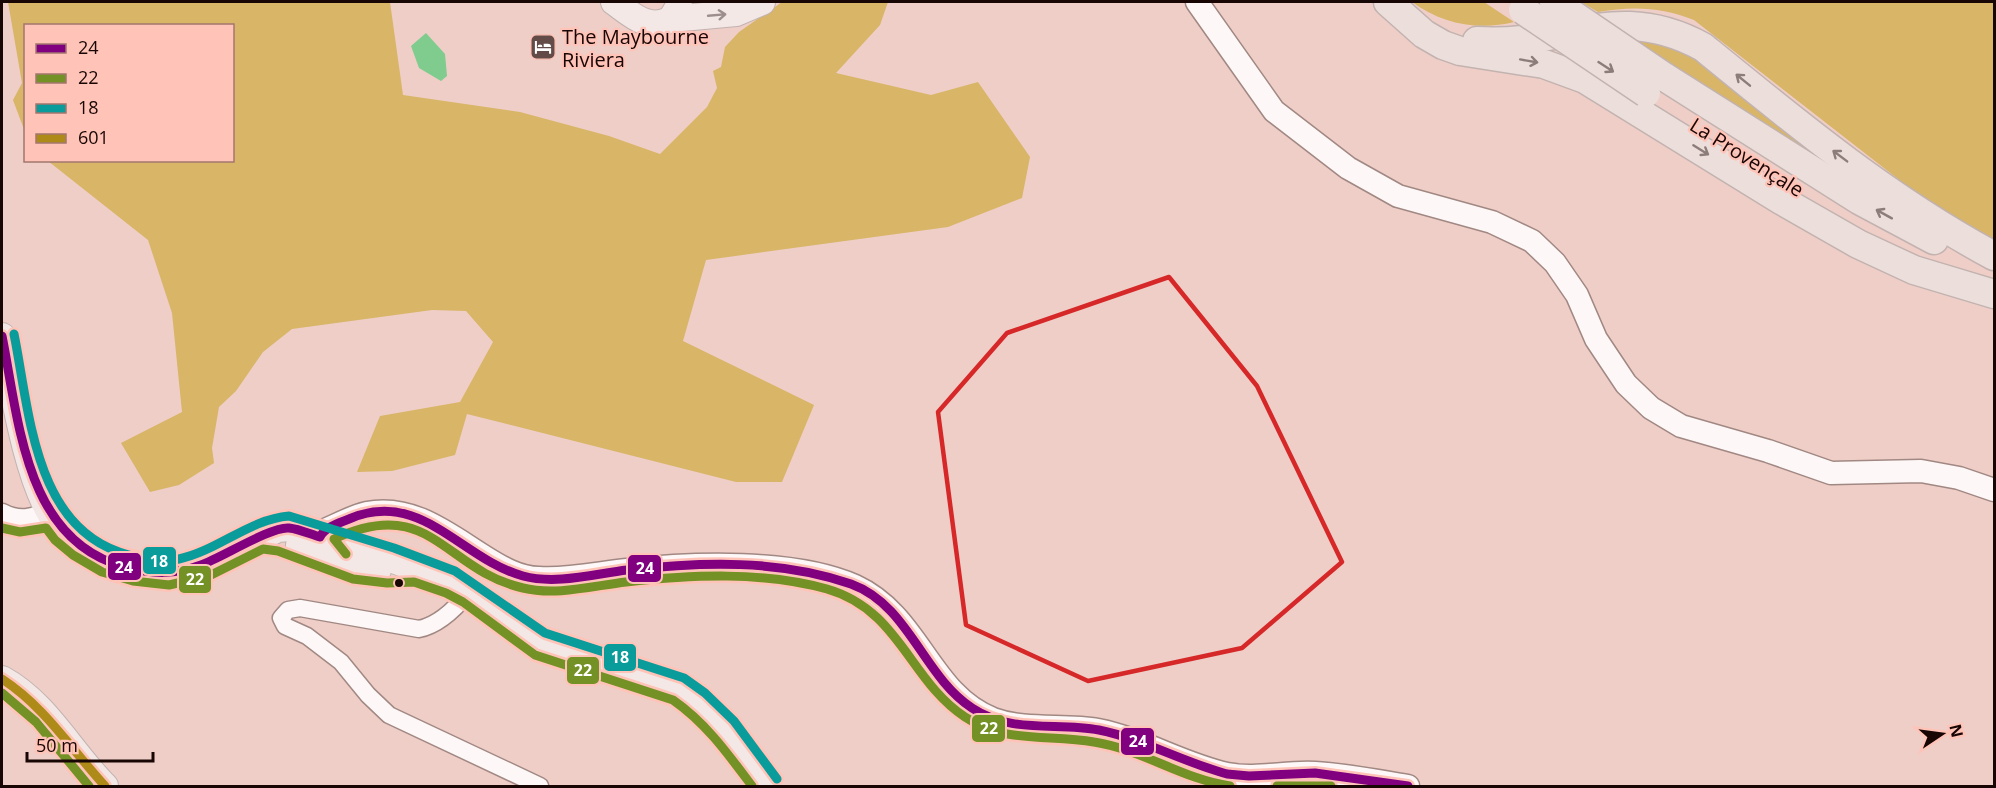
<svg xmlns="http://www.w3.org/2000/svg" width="1996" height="788" font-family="'Open Sans',sans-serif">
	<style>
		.green { fill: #d8b567 }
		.water { fill: #7fcc8e }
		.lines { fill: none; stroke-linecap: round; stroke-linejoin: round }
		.street-casing { stroke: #a18883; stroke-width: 19 }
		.secondary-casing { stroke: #a18883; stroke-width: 25 }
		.primary-casing { stroke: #c2b3b0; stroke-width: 28 }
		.highway-casing { stroke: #c2b3b0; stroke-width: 31 }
		.street { stroke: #fdf8f7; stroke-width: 16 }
		.secondary { stroke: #fdf8f7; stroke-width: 22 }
		.primary { stroke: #f3e8e6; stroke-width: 26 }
		.highway { stroke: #ecdedb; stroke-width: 28 }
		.highway-bridge-casing { stroke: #c2b3b0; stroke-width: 31; stroke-linecap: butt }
		.highway-bridge { stroke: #ecdedb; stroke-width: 28 }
		.bus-1-casing { stroke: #ffc3b7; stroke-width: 14 }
		.bus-2-casing { stroke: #ffc3b7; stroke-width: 14 }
		.bus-3-casing { stroke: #ffc3b7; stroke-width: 14 }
		.bus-4-casing { stroke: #ffc3b7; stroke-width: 14 }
		.bus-1 { stroke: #800080; stroke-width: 9 }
		.bus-2 { stroke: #739124; stroke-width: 9 }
		.bus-3 { stroke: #0a9b9b; stroke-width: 9 }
		.bus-4 { stroke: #ae8b19; stroke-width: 9 }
		.oneway { stroke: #9b8e8c }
		.oneway2 { stroke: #8d7d7a }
		.marked { fill: none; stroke: #d62828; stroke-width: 4.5; stroke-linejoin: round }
		.bus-dot { fill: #180604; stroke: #ffc3b7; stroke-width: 2 }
		.labels { text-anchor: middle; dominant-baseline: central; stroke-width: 4.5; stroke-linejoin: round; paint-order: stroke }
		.poi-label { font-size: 20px; fill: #180604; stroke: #ffc3b7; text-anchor: start }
		.street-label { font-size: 20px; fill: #180604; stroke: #ffc3b7 }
		.line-badge { stroke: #ffc3b7; stroke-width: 2 }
		.badge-label { font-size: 16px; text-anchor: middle; font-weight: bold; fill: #fff }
	</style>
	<rect width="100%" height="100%" fill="#efcec7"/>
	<!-- green -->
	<g class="green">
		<path d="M 8,2 L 390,2 L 403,95 L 520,112 L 609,136 L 660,154 L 707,107 L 717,88 L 713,71 L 721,67 L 725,47 L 739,32 L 782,2 L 888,2 L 880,25 L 836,73 L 931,95 L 978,82 L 1030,157 L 1022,198 L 948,227 L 706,260 L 683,341 L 814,405 L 782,482 L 736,482 L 467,414 L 455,455 L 392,471 L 357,472 L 380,416 L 460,402 L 493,342 L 466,311 L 432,310 L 292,329 L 263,352 L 236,391 L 219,407 L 212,448 L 214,463 L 179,485 L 150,492 L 121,443 L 182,412 L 172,313 L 148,240 L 48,161 L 232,160 L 232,26 L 26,26 L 25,132 L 13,100 L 22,83 Z"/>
		<path d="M 1412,2 L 1484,2 L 1514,22 C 1478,31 1442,24 1412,2 Z"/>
		<path d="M 1581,2 L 1994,2 L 1994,241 L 1976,234 L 1916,193 L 1694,20 C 1661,7 1633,6 1598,12 Z"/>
		<path d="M 1617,26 L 1660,31 L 1839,168 L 1731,107 Z"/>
	</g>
	<!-- water -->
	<path class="water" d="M 426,33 L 445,54 L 447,76 L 441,81 L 419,68 L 411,46 Z"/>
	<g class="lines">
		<!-- street casing -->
		<g class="street-casing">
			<path id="street" d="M 469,592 C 456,608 439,625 419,629 L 300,608 L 288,610 L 281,618 L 285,626 L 307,636 L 341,662 L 368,695 L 389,715 L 540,786"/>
		</g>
		<!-- secondary casing -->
		<g class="secondary-casing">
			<g id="secondary">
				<path d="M 1197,2 L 1274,111 L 1348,168 L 1398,196 L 1492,222 L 1532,241 L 1555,263 L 1577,295 L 1596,339 L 1626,384 L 1651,408 L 1681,426 L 1768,451 L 1831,473 L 1921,471 L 1959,478 L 1994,490"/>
				<path d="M 2,515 C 19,524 32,520 51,514"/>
				<path d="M 320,537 L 323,531 C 337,525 353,516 367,513 C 412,504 448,534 485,557 C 501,567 519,578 539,578 C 568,580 598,573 627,570 C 692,563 794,559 855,586 C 920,616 929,694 993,719 C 1026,731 1064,724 1098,730 C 1143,739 1182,764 1227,774 C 1256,780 1286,771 1315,773 C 1346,775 1378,781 1408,786"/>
			</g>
		</g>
		<!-- primary casing -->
		<g class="primary-casing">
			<g id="primary">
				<path d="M 614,2 C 631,14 648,32 671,19 L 679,6"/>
				<path d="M 671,19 L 736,13 L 762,2"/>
				<path d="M 2,336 C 13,387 25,471 51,515 C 66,540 92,557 119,565 C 134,569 153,574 168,573 C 207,569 244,545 278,529 L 289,528 L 391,559 L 451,582 L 540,644 L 678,689 L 697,702 L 725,729 L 767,786"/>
				<path d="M 299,545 L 337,562 L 378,570"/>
				<path d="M 2,679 C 46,703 70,751 105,786"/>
			</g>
		</g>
		<!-- highway casing -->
		<g class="highway-casing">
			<g id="highway">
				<path d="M 1388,2 L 1424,34 L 1443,45 L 1460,51 L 1544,64 L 1585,79 L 1781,200 L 1858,244 L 1914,270 L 1994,294"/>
				<path d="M 1477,41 C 1564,47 1618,0 1703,47 C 1796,123 1888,199 1994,256"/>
				<path d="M 1663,76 L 1859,200 L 1934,240"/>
			</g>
		</g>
		<!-- street -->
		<use href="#street" class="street"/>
		<!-- secondary -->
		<use href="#secondary" class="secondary"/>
		<!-- primary -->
		<use href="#primary" class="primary"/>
		<!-- highway -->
		<use href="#highway" class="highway"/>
		<!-- highway-bridge casing -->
		<g class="highway-bridge-casing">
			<g id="highway-bridge">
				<path d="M 1554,2 L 1663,76"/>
				<path d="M 1523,10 L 1646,93"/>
			</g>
		</g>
		<!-- highway-bridge -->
		<use href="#highway-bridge" class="highway-bridge"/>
		<!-- bus-1 casing -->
		<g class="bus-1-casing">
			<path id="bus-1" d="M 2,336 C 19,421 25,541 125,567 C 152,574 175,575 201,565 C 221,558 272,526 289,528 C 299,529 310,534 320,537 C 325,527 339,523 349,519 C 421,488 461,559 523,576 C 556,585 594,574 627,570 C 701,562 780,559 851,584 C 909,605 923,676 972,708 C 1011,734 1056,722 1099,730 C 1143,739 1183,762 1227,774 L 1249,776 L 1315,773 L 1408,786"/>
		</g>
		<!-- bus-2 casing -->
		<g class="bus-2-casing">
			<g id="bus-2">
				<path d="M 2,528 L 20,532 L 46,528 L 55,540 L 73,555 L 102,572 L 133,581 L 169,585 L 209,576 L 263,549 L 278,551 L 353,579 L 387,583 L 414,582 L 446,593 L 463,602 L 535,655 L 673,700 C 706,723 728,754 752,786"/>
				<path d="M 346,554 L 334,539 C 431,494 444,570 523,588 C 556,596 592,586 626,582 C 691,575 763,571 827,589 C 900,610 909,680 965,717 C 1005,744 1049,734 1094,742 C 1141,749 1182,779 1230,786"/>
				<path d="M 2,693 L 36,722 L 89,786"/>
				<path d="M 1277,786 L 1331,786"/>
			</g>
		</g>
		<!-- bus-3 casing -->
		<g class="bus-3-casing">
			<path id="bus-3" d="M 14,334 C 30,413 34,531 129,555 C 146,560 162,563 179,559 C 217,551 250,519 289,516 L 394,548 L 455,571 L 545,633 L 684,678 L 705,693 L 734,721 L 777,779"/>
		</g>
		<!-- bus-4 casing -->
		<g class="bus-4-casing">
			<path id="bus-4" d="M 2,679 C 45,707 71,749 105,786"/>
		</g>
		<!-- bus-1 -->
		<use href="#bus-1" class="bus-1"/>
		<!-- bus-2 -->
		<use href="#bus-2" class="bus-2"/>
		<!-- bus-3 -->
		<use href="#bus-3" class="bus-3"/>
		<!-- bus-4 -->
		<use href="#bus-4" class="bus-4"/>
	</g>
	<!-- one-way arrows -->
	<defs><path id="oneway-shaft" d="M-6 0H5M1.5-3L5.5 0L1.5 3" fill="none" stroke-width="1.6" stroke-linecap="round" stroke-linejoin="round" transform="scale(1.5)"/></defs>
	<use class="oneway" href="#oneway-shaft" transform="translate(717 15) rotate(-5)"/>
	<g class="oneway2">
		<use href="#oneway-shaft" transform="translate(1529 61) rotate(10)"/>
		<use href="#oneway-shaft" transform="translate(1606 67) rotate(33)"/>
		<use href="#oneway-shaft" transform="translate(1743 80) rotate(-141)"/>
		<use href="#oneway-shaft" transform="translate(1701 150) rotate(32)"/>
		<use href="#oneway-shaft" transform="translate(1840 156) rotate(-143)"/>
		<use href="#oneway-shaft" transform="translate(1884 214) rotate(-151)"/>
	</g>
	<!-- marked area -->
	<path class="marked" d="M 1169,277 L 1257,386 L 1342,562 L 1242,648 L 1088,681 L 966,625 L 938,412 L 1007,333 Z"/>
	<!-- icons -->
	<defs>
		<g id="hotel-square" transform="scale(1.35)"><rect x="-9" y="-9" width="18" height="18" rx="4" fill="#634c48" stroke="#ffc3b7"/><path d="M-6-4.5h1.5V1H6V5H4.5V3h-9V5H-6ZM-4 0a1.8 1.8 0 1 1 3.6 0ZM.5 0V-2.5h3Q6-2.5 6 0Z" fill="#fff"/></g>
	</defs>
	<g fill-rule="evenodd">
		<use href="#hotel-square" x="543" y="47"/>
	</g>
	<!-- markers -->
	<circle class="bus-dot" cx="399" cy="583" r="5"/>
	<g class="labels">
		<!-- poi labels -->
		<g class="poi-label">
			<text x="562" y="36">The Maybourne<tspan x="562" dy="23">Riviera</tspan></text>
		</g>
		<!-- street labels -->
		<g class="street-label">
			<text transform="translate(1747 157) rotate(32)">La Provençale</text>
		</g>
	</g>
	<g class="line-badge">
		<rect x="142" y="546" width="35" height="29" rx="6" fill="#0a9b9b"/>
		<rect x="107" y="552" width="35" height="29" rx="6" fill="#800080"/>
		<rect x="627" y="554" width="35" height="29" rx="6" fill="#800080"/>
		<rect x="178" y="565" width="34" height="29" rx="6" fill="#739124"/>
		<rect x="603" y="643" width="34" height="29" rx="6" fill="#0a9b9b"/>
		<rect x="566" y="656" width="34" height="29" rx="6" fill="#739124"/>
		<rect x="971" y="714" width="35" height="29" rx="6" fill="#739124"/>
		<rect x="1120" y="727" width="35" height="29" rx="6" fill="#800080"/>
	</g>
	<g class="badge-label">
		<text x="159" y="567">18</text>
		<text x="124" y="573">24</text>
		<text x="645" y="574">24</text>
		<text x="195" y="585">22</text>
		<text x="620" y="663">18</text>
		<text x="583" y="676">22</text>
		<text x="989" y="734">22</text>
		<text x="1138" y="747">24</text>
	</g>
	<!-- border -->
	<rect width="1996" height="788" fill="none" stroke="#180604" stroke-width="6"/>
	<!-- legend -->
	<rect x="24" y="24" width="210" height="138" fill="#ffc3b7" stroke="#a3776f" stroke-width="1.5"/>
	<rect x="36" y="44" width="30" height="9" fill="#800080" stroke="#a3776f" stroke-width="1.5"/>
	<text x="78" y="54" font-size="18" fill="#180604">24</text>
	<rect x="36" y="74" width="30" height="9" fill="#739124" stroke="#a3776f" stroke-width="1.5"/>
	<text x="78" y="84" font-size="18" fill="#180604">22</text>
	<rect x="36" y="104" width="30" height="9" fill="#0a9b9b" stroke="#a3776f" stroke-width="1.5"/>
	<text x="78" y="114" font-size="18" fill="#180604">18</text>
	<rect x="36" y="134" width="30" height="9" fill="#ae8b19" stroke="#a3776f" stroke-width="1.5"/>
	<text x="78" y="144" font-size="18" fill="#180604">601</text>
	<!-- north arrow -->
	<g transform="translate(1942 734) rotate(77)" stroke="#ffc3b7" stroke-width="4.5" paint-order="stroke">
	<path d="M0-4.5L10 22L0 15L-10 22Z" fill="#180604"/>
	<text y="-9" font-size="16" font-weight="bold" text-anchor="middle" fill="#180604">N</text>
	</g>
	<!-- scale -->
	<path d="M27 752v9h126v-9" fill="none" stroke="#180604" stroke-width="3"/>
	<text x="36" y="752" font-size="18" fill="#180604" stroke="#ffc3b7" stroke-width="4.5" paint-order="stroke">50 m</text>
</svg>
